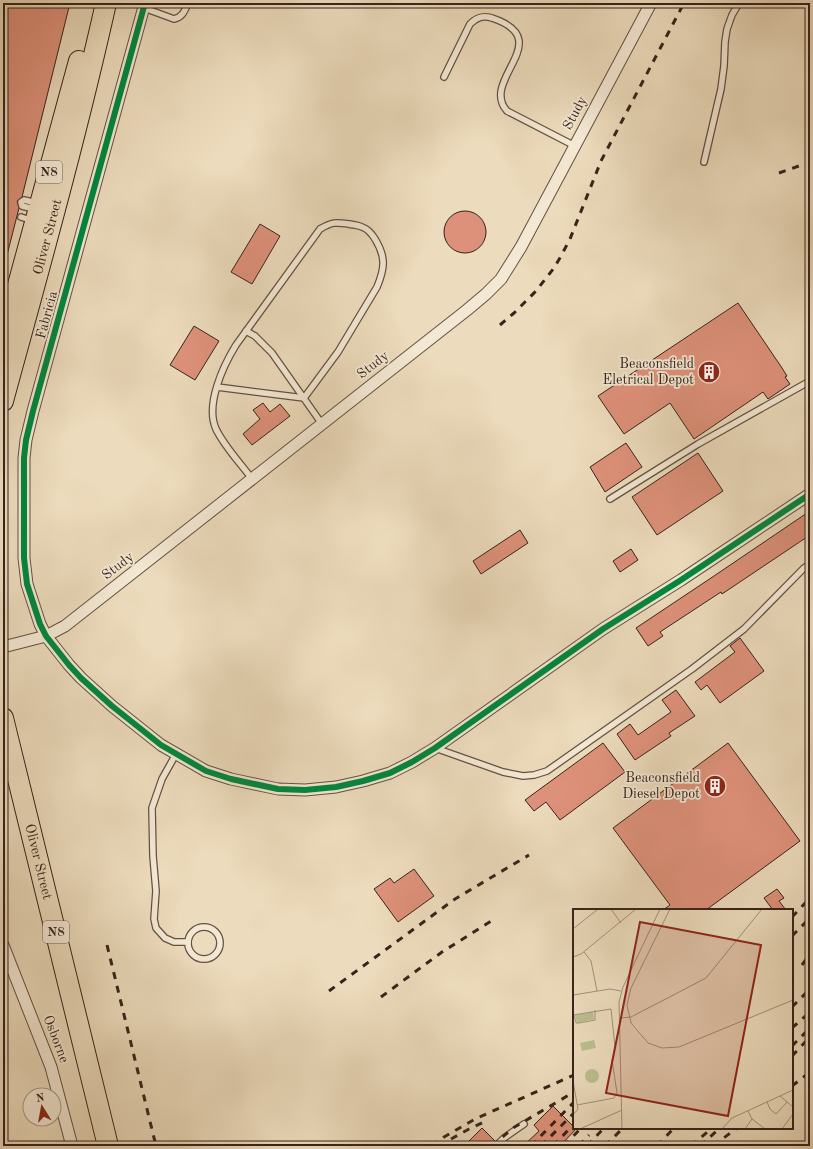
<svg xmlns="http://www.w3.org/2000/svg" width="813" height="1149" font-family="'Old Standard TT',serif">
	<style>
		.building { fill: #de917a; stroke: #36231b }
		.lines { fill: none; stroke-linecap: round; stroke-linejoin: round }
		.lane-casing { stroke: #645143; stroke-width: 8 }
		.street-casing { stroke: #645143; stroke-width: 13 }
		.highway-casing { stroke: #36231b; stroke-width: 22 }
		.lane { stroke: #f3e8d3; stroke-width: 5.5 }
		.street { stroke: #f3e8d3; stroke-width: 11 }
		.highway { stroke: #ecdbbc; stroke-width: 20 }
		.rail { stroke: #36231b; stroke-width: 3; stroke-dasharray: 7 7; stroke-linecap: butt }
		.cycleway-casing { stroke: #f3e8d3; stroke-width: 8 }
		.cycleway { stroke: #00873e; stroke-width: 6 }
		.labels { text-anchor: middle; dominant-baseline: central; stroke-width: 3.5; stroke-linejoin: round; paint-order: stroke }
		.shield { fill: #f3e8d3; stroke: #6f5e52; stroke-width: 1 }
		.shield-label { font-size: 13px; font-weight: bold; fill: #36231b }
		.street-label { font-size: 14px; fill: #36231b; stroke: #f3e8d3 }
		.poi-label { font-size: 14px; fill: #36231b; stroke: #f3e8d3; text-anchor: end }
		.inset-road { fill: none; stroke: #a3917c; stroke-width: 1 }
		.view { fill: #8f2418; fill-opacity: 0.15; stroke: #8f2418; stroke-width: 2 }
		.inset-edge { fill: none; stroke: #36231b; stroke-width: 2 }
	</style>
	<rect width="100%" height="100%" fill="#ecdbbc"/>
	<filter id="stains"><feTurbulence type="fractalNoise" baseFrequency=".005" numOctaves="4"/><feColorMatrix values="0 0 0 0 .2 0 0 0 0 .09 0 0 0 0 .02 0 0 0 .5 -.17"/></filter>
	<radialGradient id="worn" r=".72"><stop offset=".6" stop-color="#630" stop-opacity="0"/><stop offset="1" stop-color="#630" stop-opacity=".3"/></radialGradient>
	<!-- building -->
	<g class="building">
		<path d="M 3,3 L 70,3 L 22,197 L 17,201 L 19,208 L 6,259 L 3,259 Z"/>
		<circle cx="465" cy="232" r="21"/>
		<path d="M 260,224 L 280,236 L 252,284 L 231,272 Z"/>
		<path d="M 738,303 L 782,368 L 787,376 L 785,377 L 790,384 L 768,399 L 763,392 L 694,439 L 670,403 L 624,434 L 598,396 Z"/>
		<path d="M 194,326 L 219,341 L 195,380 L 170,365 Z"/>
		<path d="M 263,403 L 270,412 L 280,404 L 290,416 L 252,445 L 243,434 L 260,419 L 253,410 Z"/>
		<path d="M 626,443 L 642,467 L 605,492 L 590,467 Z"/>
		<path d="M 698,453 L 723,491 L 657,535 L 632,497 Z"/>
		<path d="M 810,511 L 810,535 L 722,594 L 721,592 L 660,632 L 663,636 L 648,646 L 636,628 L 711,578 Z"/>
		<path d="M 520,530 L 528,543 L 481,574 L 473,561 Z"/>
		<path d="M 631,549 L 638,560 L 620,572 L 613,561 Z"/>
		<path d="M 740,638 L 764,671 L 720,703 L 707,685 L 701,690 L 695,682 L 735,652 L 730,646 Z"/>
		<path d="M 676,690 L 695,716 L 669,733 L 671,736 L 635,760 L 617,734 L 630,724 L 638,735 L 671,712 L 662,700 Z"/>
		<path d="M 603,743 L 625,772 L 560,820 L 546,802 L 534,811 L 525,800 Z"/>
		<path d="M 728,743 L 800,841 L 706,910 L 663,910 L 670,905 L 613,828 Z"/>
		<path d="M 414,869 L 434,896 L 398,922 L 374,889 L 390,878 L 394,883 Z"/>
		<path d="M 777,889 L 784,898 L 779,901 L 786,910 L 773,910 L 764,898 Z"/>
		<path d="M 553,1106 L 576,1129 L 560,1146 L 523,1146 L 539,1131 L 534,1125 Z"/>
		<path d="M 482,1128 L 495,1141 L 492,1146 L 474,1146 L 469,1141 Z"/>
	</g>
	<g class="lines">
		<!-- lane casing -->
		<g class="lane-casing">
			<g id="lane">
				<path d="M 144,8 L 174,19 C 183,17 185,10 188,3"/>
				<path d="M 444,77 L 470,24 C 476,18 482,15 492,18 C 558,40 479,80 507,111 L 575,146"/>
				<path d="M 704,162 L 721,89 L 724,66 L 725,42 L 727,29 L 732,15 L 739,3"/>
				<path d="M 34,209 L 22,206 L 21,202 L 24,200 L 37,203"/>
				<path d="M 21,217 L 33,221"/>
				<path d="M 246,331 L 255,336 L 272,353 L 322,424"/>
				<path d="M 217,387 L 304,398 L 338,352 L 377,287 C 385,268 386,257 375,239 C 372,234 368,229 362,227 C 358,225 353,225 349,224 C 335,222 332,222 320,229 L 236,345 C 223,366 205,405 216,429 C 224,446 241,464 252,479"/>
				<path d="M 610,499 L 698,444 L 810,381"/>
				<path d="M 435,748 L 503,772 L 523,776 L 534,775 L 547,771 L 692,669 L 744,629 L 804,568 L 810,564"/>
				<path d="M 176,754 L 162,779 L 152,808 L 153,856 L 156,891 L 154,919 L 156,928 L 165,938 L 174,942 L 188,942"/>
				<circle cx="204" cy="943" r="16"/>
				<path d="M 496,1146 L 504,1138 L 524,1124"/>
			</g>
		</g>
		<!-- street casing -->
		<g class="street-casing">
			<g id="street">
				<path d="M 145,3 L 33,411 L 26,440 L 24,458 L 24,558 L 27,584 L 40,624 L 46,636 L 69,665 L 81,678 L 112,706 L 161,745 L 206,771 L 231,779 L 278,789 L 305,790 L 336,787 L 363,781 L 390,773 L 412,762 L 435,748 L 603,629 L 681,580 L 810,494"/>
				<path d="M 3,647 L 46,636 L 65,626 L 467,310 L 486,294 L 501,279 L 521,247 L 651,3"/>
				<path d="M 3,945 L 51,1067 L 72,1146"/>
			</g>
		</g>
		<!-- highway casing -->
		<g class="highway-casing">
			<g id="highway">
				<path d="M 3,340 L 79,61"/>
				<path id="s1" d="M 3,401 C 39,269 76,137 106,3"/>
				<path id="s2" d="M 3,718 L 108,1146"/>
			</g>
		</g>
		<!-- lane -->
		<use href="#lane" class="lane"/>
		<!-- street -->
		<use href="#street" class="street"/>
		<!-- highway -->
		<use href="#highway" class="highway"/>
		<!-- rail -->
		<g class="rail">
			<path d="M 779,173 L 810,162"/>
			<path d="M 500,325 L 514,313 L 536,291 L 554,268 L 561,256 L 570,239 L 601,161 L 684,3"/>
			<path d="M 792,917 L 810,898"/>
			<path d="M 792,936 L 810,918"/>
			<path d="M 107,945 L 156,1146"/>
			<path d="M 802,965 L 810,954"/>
			<path d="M 329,991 L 455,899 L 529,855"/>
			<path d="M 381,997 L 442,952 L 496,918"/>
			<path d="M 792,1007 L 810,989"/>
			<path d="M 792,1028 L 810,1012"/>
			<path d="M 792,1046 L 810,1028"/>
			<path d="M 792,1056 L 810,1037"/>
			<path d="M 792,1086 L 810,1072"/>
			<path d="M 451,1139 L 469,1129 L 488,1120"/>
			<path d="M 432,1146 L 444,1137 L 475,1119 L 574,1075"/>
			<path d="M 492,1146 L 513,1128 L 574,1092"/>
			<path d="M 531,1146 L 574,1102"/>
			<path d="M 541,1146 L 574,1113"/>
			<path d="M 553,1146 L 574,1124"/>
			<path d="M 564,1146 L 581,1128"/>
			<path d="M 579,1146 L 589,1135"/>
			<path d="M 587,1146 L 604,1128"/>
			<path d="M 605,1146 L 623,1128"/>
			<path d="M 657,1146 L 674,1128"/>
			<path d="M 691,1146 L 712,1128"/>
			<path d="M 700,1146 L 720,1128"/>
			<path d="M 713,1146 L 737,1128"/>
		</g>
		<!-- cycleway casing -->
		<g class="cycleway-casing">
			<path id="cycleway" d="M 145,3 L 33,411 L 26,440 L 24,458 L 24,558 L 27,584 L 40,624 L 46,636 L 69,665 L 81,678 L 112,706 L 161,745 L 206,771 L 231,779 L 278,789 L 305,790 L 336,787 L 363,781 L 390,773 L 412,762 L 435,748 L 603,629 L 681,580 L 810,494"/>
		</g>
		<!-- cycleway -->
		<use href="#cycleway" class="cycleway"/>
	</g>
	<!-- icons -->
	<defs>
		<g id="building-disc" transform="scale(1.15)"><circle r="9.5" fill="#8f2418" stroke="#f3e8d3"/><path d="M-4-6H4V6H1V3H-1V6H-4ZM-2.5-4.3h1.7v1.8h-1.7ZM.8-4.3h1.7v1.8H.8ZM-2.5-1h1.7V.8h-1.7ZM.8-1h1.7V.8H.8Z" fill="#fff"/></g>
	</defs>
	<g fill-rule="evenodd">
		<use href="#building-disc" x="709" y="372"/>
		<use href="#building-disc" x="715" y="786"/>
	</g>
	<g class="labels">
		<!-- shield labels -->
		<g class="shield">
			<rect x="36" y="161" width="26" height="22" rx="3"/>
			<rect x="43" y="921" width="26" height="22" rx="3"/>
		</g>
		<g class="shield-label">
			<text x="49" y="172">N8</text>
			<text x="56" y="932">N8</text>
		</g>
		<!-- street labels -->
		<g class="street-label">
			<text transform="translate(575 113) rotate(-62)">Study</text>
			<text stroke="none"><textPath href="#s1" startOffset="170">Oliver Street</textPath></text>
			<text transform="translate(47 315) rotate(-75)">Fabricia</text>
			<text transform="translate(373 365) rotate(-38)">Study</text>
			<text transform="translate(118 566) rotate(-38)">Study</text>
			<text stroke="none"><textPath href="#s2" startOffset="148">Oliver Street</textPath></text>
			<text transform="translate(56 1039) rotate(69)">Osborne</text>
		</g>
		<!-- poi labels -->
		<g class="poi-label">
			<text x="694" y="364">Beaconsfield<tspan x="694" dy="16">Eletrical Depot</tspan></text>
			<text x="700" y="778">Beaconsfield<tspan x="700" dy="16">Diesel Depot</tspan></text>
		</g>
	</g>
	<!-- overview -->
	<g transform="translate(573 909)">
		<rect width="220" height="220" fill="#ecdbbc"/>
		<path d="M 20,103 L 21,110 L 4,114 L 2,106 ZM 21,131 L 23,139 L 9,142 L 7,134 ZM12 167a7 7 0 1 1 14 0a7 7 0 1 1-14 0Z" fill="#bbbf8e"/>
		<path class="inset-road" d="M 38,0 L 48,14M 97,0 L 58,79 L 54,96 L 58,114 L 75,134 L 89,139 L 106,138 L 220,91M 0,20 L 25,0M 11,43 L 18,52 L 24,82M 0,48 L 8,45 L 63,0M 0,86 L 37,80 L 48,82M 0,106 L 38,100 L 42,138 L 39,151 L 44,184 L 41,189 L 4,196M 1,106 L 3,114 L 6,114 L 22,111 L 22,101M 47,109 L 58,108 L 133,69 L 189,0M 0,172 L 5,200 L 0,206M 207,187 L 220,198M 194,193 L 197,200 L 203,205 L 214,193M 175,202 L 179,210 L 192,220M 7,220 L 49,201M 49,220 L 46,93 L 50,78 L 87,0M 149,220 L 159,209 L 220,181M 172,220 L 179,210M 209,220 L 220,205"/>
		<path class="view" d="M 67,13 L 188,36 L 155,207 L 33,184 Z"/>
		<rect width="220" height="220" class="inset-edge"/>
	</g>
	<!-- margin -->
	<rect width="813" height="1149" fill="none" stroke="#ecdbbc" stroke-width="16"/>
	<rect x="4" y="4" width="805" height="1141" fill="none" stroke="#36231b" stroke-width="2"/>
	<rect x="8" y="8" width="797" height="1133" fill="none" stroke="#36231b"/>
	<!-- north arrow -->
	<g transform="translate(42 1107) rotate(349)"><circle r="19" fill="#f3e8d3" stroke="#a79989"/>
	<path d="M0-3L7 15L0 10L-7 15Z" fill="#8f2418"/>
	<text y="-6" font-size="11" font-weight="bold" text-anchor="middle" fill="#36231b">N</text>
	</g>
	<rect width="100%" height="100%" filter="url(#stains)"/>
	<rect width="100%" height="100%" fill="url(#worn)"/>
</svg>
